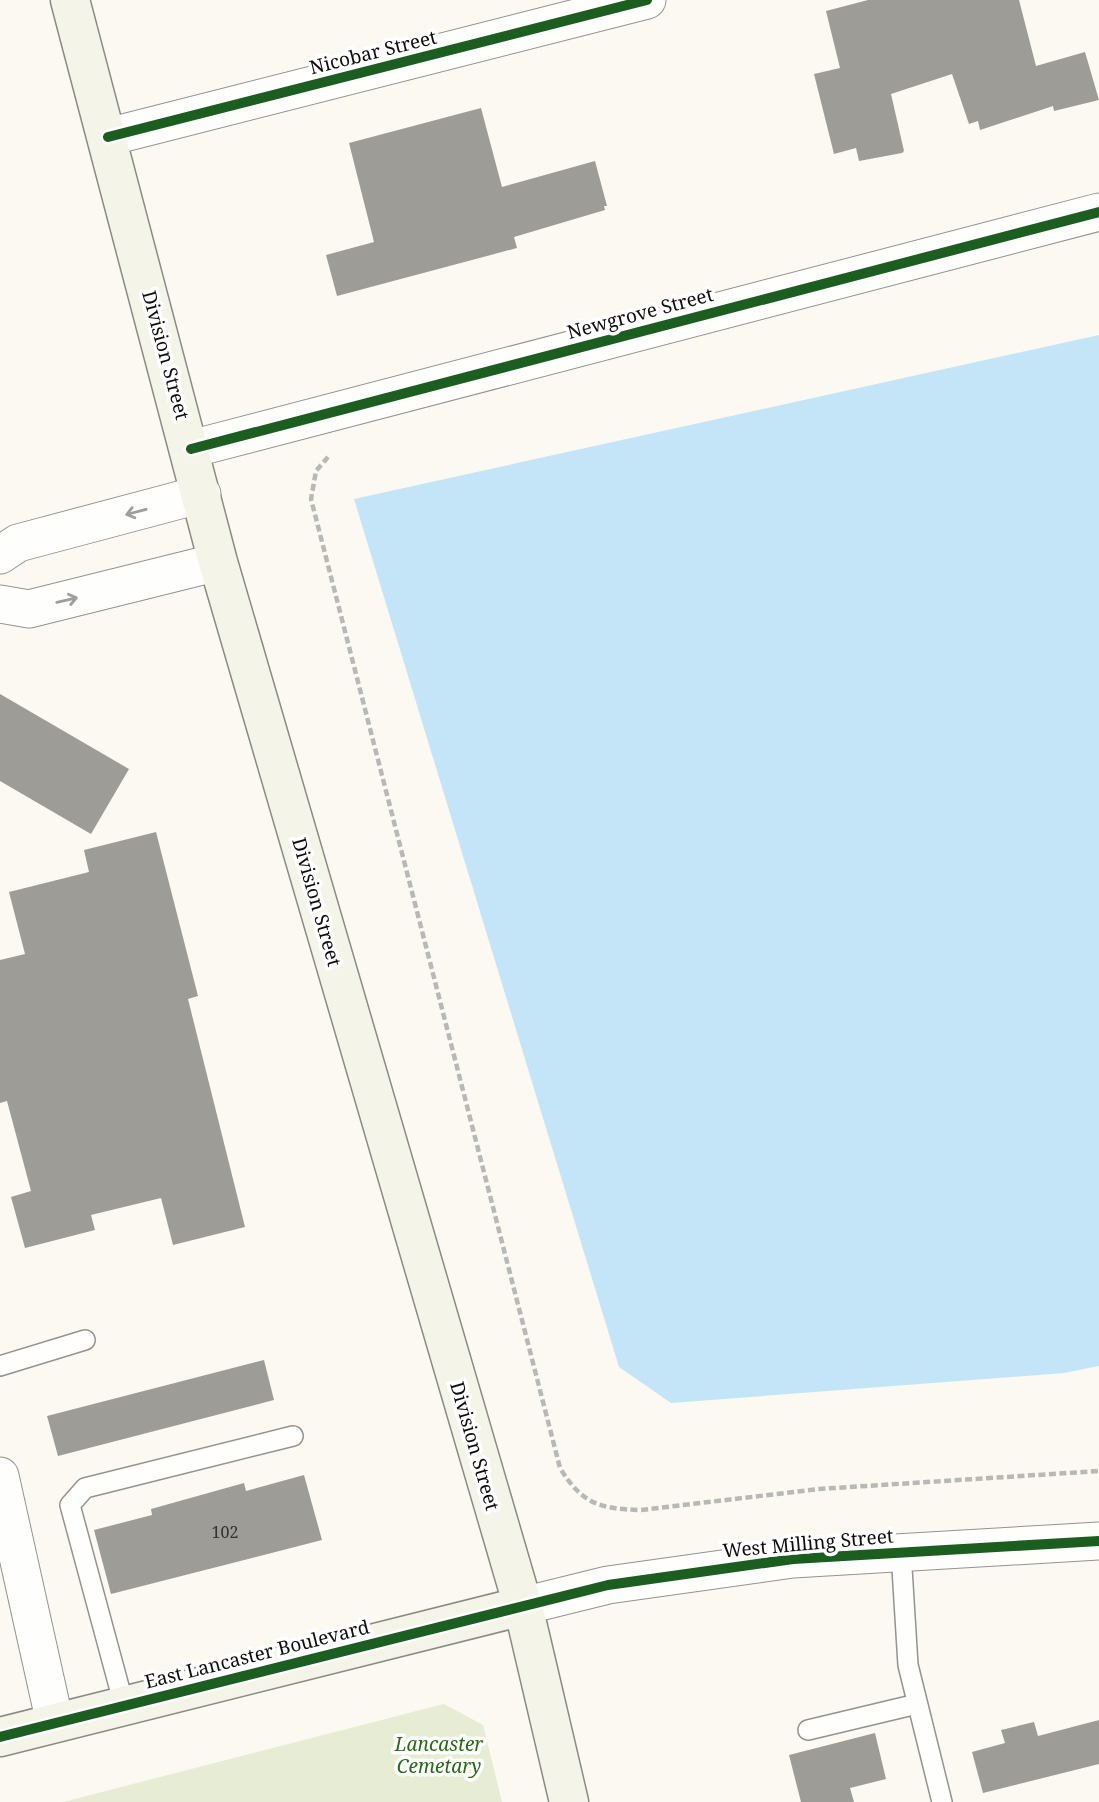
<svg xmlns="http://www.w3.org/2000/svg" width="1099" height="1802" font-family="'Noto Serif',serif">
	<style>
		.cemetery { fill: #e6edd4 }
		.water { fill: #c4e5f8 }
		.building { fill: #9e9c97 }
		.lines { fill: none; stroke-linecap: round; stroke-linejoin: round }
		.service-casing { stroke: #949390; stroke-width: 22 }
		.minor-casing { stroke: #949390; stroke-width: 39 }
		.secondary-casing { stroke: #8b8a86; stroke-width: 41 }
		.path { stroke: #b8b8b6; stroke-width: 4.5; stroke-dasharray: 7 3.5; stroke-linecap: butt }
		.service { stroke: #fefefd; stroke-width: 19 }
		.minor { stroke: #fefefd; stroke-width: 37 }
		.secondary { stroke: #f5f4e8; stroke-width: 38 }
		.cycleway-casing { stroke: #fff; stroke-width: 15 }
		.cycleway { stroke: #1b5e20; stroke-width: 10 }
		.oneway { stroke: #9e9e9d }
		.labels { text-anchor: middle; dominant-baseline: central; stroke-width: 7; stroke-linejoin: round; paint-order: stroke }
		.number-label { font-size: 16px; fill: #313130 }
		.street-label { font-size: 19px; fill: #0d0d0d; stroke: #fff }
		.park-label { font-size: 19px; font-style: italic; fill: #286918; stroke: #fff }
	</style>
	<rect width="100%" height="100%" fill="#fbf9f1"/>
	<!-- cemetery -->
	<path class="cemetery" d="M 444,1704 L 483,1725 L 502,1802 L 63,1802 Z"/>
	<!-- water -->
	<path class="water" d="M 1099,335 L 1099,1366 L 1064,1373 L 671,1403 L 619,1367 L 354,499 Z"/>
	<!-- building -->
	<g class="building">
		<path d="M 868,0 L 1019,0 L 1036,66 L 1085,52 L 1099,100 L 1054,111 L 1053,106 L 980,130 L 978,121 L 969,124 L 952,74 L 891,94 L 904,151 L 902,153 L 859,161 L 856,148 L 834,154 L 814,74 L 840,68 L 826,11 Z"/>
		<path d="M 481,108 L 502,187 L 595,161 L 607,206 L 604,206 L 605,210 L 514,237 L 517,248 L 337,296 L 326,255 L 374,242 L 349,143 Z"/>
		<path d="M 0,694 L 129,769 L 91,834 L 0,781 Z"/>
		<path d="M 156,832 L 198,996 L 188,999 L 245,1227 L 173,1245 L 161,1198 L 91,1215 L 95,1230 L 25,1248 L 11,1197 L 31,1191 L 7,1101 L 0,1103 L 0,960 L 25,954 L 9,892 L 89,872 L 84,850 Z"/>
		<path d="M 264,1360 L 274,1400 L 58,1456 L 47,1416 Z"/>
		<path d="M 304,1475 L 322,1540 L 111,1594 L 94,1530 L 152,1515 L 151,1509 L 244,1483 L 246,1491 Z"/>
		<path d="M 1099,1720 L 1099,1764 L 983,1793 L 972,1752 L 1005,1743 L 1001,1730 L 1034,1722 L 1038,1736 Z"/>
		<path d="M 875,1733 L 886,1779 L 850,1788 L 854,1802 L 801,1802 L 789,1755 Z"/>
	</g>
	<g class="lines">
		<!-- service casing -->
		<g class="service-casing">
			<g id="service">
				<path d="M 0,1366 L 85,1340"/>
				<path d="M 901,1552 L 908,1665 L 942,1802"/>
				<path d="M 124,1705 L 70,1505 L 85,1488 L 293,1436"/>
				<path d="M 808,1730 L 917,1704"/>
			</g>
		</g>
		<!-- minor casing -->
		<g class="minor-casing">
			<g id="minor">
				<path d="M 108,137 L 647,0"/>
				<path d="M 191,449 L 1099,212"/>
				<path d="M 0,555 L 18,543 L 202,494"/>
				<path d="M 0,604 L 29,609 L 218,562"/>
				<path d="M 0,1476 L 55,1723"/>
				<path d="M 523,1606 L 608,1585 L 793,1559 L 1099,1541"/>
			</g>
		</g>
		<!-- secondary casing -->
		<g class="secondary-casing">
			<g id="secondary">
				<path d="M 70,0 L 218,562 L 523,1606 L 569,1802"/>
				<path d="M 0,1737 L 523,1606"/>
			</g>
		</g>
		<!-- path -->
		<path class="path" d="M 328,457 L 316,471 L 311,499 L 560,1468 C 582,1504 600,1509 641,1510 L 819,1489 L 1099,1471"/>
		<!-- service -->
		<use href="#service" class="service"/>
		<!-- minor -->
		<use href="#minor" class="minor"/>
		<!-- secondary -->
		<use href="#secondary" class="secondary"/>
		<!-- cycleway casing -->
		<g class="cycleway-casing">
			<g id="cycleway">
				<path d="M 108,137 L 647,0"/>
				<path d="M 191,449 L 1099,212"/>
				<path d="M 0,1737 L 608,1585 L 793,1559 L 1099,1541"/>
			</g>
		</g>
		<!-- cycleway -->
		<use href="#cycleway" class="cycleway"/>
	</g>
	<!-- one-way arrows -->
	<defs><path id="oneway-shaft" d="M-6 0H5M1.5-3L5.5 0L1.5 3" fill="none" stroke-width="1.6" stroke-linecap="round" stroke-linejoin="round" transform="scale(1.75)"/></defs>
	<g class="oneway">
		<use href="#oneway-shaft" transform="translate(136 512) rotate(165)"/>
		<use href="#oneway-shaft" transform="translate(67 600) rotate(-13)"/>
	</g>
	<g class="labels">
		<!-- number labels -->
		<g class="number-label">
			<text x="225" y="1532">102</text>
		</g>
		<!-- street labels -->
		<g class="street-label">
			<text transform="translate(373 52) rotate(-14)">Nicobar Street</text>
			<text transform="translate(640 313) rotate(-15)">Newgrove Street</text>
			<text transform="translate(166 355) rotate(75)">Division Street</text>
			<text transform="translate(317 902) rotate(74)">Division Street</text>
			<text transform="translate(475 1446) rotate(74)">Division Street</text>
			<text transform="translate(808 1543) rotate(-5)">West Milling Street</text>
			<text transform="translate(257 1654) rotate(-14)">East Lancaster Boulevard</text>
		</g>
		<!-- park labels -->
		<g class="park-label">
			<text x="439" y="1744">Lancaster<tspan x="439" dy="22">Cemetary</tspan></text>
		</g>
	</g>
</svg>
